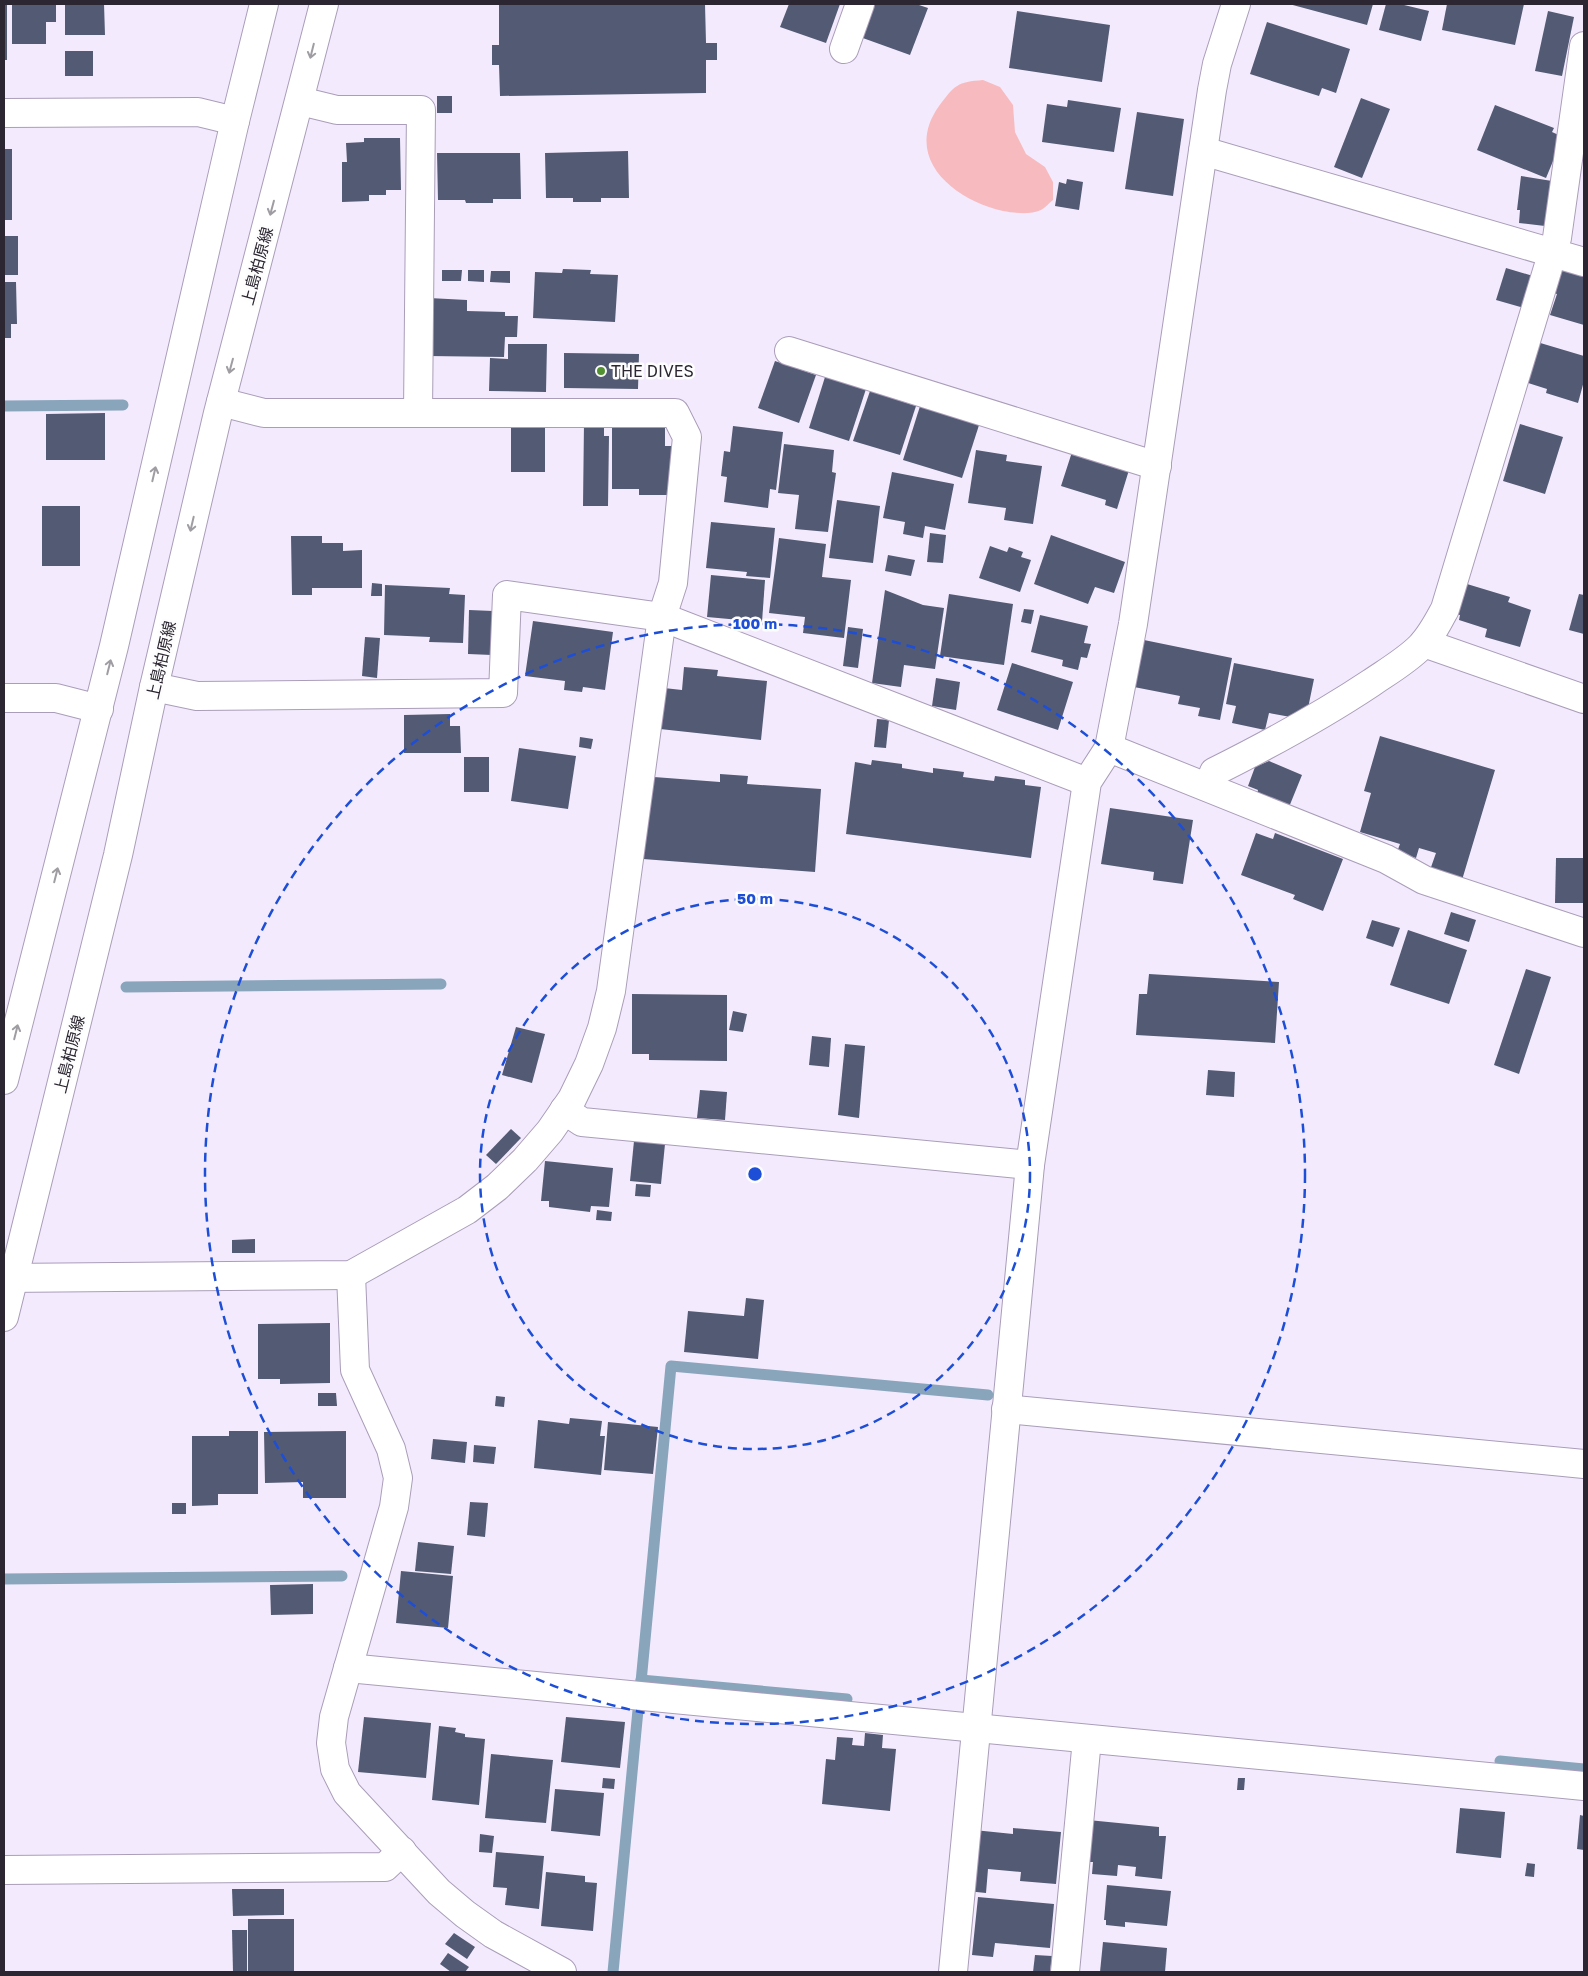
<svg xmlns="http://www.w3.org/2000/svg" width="1588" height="1976" font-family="'Golos Text','Noto Sans JP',sans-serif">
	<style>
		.green { fill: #f7bbbf }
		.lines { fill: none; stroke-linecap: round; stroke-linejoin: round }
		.stream { stroke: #89a5bc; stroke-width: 11 }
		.building { fill: #535a73 }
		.street-casing { stroke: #aa9db9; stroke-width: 30 }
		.secondary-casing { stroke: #aa9db9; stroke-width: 30 }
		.street { stroke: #fff; stroke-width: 28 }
		.secondary { stroke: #fff; stroke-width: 28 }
		.oneway { stroke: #a09da2 }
		.ring { fill: none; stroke: #1d4ed8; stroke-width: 2.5; stroke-dasharray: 9 6 }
		.poi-dot { fill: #529131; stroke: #fdfdfd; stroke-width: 2 }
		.labels { text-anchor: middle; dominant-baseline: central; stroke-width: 5; stroke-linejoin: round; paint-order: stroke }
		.street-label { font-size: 16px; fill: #2b2631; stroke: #fdfdfd }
		.poi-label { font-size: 16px; fill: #2b2631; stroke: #fdfdfd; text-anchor: start }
		.centre { fill: #1d4ed8; stroke: #fdfdfd; stroke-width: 2.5 }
		.ring-label { font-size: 15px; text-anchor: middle; font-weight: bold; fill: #1d4ed8; stroke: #fdfdfd; stroke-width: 5; stroke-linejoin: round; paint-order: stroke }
	</style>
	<rect width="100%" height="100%" fill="#f3ebfd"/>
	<!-- green -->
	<path class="green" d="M 983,80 L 1000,87 L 1013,105 L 1015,132 L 1026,154 L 1045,167 L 1053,182 L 1053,200 C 1049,203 1045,208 1041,210 C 1030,215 1014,213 1003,211 C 954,200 902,158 939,106 C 955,85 957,82 983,80 Z"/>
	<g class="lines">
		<!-- stream -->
		<g class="stream">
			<path d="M 4,406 L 123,405"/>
			<path d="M 126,987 L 441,984"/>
			<path d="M 4,1579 L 342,1576"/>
			<path d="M 641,1680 L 847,1699"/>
			<path d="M 641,1682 L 671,1366 L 988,1395"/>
			<path d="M 1500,1761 L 1584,1769"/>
			<path d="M 613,1972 L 638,1710"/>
		</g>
	</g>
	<!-- building -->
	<g class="building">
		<rect x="4" y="4" width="3" height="56"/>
		<path d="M 12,4 L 56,4 L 56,22 L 46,22 L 46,44 L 12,44 Z"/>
		<path d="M 65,4 L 104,4 L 105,35 L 65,35 Z"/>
		<path d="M 499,4 L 705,4 L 706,43 L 717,43 L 717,60 L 706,60 L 706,93 L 500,96 L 499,65 L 492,65 L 492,45 L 499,45 Z"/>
		<path d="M 789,4 L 840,4 L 826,43 L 780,27 Z"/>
		<path d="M 872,4 L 916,4 L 928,8 L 910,55 L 860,37 Z"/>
		<path d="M 1289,4 L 1373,4 L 1367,25 Z"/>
		<path d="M 1386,4 L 1400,4 L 1429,11 L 1421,41 L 1379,30 Z"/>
		<path d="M 1447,4 L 1524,4 L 1515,45 L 1442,30 Z"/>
		<path d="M 1017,11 L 1110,25 L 1102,82 L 1009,68 Z"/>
		<path d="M 1548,11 L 1574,17 L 1562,76 L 1535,71 Z"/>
		<path d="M 1267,22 L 1350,49 L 1336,93 L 1322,88 L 1319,96 L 1250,74 Z"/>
		<rect x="65" y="51" width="28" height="25"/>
		<rect x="437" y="96" width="15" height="17"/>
		<path d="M 1361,98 L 1390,109 L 1362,178 L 1334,167 Z"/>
		<path d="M 1068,100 L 1121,108 L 1114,152 L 1042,142 L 1047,104 L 1067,107 Z"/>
		<path d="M 1495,105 L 1554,128 L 1552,132 L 1563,137 L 1546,178 L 1477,150 Z"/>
		<path d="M 1137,112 L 1184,119 L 1173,196 L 1125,189 Z"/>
		<path d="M 364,138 L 400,138 L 401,190 L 386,190 L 386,195 L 369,195 L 369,201 L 342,202 L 342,162 L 347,162 L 346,143 L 364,142 Z"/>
		<rect x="4" y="149" width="8" height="71"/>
		<path d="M 628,151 L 629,198 L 601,198 L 601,202 L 573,202 L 573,198 L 546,198 L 545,153 Z"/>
		<path d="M 437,153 L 520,153 L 521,199 L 493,199 L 493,203 L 466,203 L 465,200 L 438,200 Z"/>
		<path d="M 1521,176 L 1552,181 L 1545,226 L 1519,223 L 1520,210 L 1517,210 Z"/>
		<path d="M 1067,179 L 1083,182 L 1079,210 L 1055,206 L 1059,182 L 1066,184 Z"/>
		<rect x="4" y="236" width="14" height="39"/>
		<path d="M 1506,268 L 1533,276 L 1524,308 L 1496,300 Z"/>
		<path d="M 563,269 L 591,270 L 590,274 L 618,275 L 615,322 L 533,318 L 535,272 L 562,273 Z"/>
		<path d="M 1561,269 L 1584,276 L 1584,325 L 1550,315 L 1557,294 L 1554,293 Z"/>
		<path d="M 442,270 L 462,270 L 461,281 L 442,281 Z"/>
		<path d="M 468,270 L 484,270 L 484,282 L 468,281 Z"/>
		<path d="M 491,271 L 510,271 L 510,283 L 490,282 Z"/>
		<path d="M 4,282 L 16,282 L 17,324 L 11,324 L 11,338 L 4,338 Z"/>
		<path d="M 429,298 L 467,300 L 467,311 L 505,312 L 505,316 L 518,316 L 517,337 L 505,337 L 504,357 L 428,356 Z"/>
		<path d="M 1537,342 L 1584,356 L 1584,381 L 1578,403 L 1546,393 L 1547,389 L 1525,382 Z"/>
		<path d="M 508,344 L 547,344 L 546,392 L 489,391 L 490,358 L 508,359 Z"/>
		<path d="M 564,353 L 639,354 L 638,389 L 564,388 Z"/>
		<path d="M 775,361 L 816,375 L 799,423 L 758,408 Z"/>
		<path d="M 825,377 L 866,389 L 849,441 L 809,428 Z"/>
		<path d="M 870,391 L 916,406 L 900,455 L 853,441 Z"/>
		<path d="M 921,403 L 980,422 L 962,478 L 903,460 Z"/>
		<path d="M 105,413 L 105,460 L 46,460 L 46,414 Z"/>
		<path d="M 584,422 L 604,422 L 604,436 L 609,436 L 608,506 L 583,506 Z"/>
		<path d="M 1520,424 L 1563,437 L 1545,494 L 1503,481 Z"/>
		<path d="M 733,426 L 783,432 L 776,490 L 770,489 L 768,508 L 724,502 L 727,477 L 721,476 L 724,451 L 730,452 Z"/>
		<path d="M 612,427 L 665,427 L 665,446 L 673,446 L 673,495 L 639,495 L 639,489 L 612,489 Z"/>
		<rect x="511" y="428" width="34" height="44"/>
		<path d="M 784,444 L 834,450 L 832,472 L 836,473 L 828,532 L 795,529 L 799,495 L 778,493 Z"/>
		<path d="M 976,450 L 1007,455 L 1006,461 L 1042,466 L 1033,524 L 1004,520 L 1006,508 L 968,503 Z"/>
		<path d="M 1072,452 L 1129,470 L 1117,509 L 1105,505 L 1106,500 L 1061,486 Z"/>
		<path d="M 892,472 L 954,484 L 945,530 L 925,526 L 923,538 L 903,534 L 905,522 L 883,518 Z"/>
		<path d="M 837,500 L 880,506 L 873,563 L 829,558 Z"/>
		<rect x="42" y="506" width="38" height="60"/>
		<path d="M 711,522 L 775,528 L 770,578 L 746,576 L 747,572 L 706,568 Z"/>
		<path d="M 930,533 L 946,535 L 943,563 L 927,562 Z"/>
		<path d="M 1051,535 L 1125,562 L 1114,593 L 1095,587 L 1088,604 L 1034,584 Z"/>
		<path d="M 291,536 L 322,536 L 322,543 L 343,543 L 343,551 L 362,550 L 362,588 L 312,588 L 312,595 L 292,595 Z"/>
		<path d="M 779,538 L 826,544 L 822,577 L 851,580 L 844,638 L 803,633 L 805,617 L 769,613 Z"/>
		<path d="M 990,546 L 1007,552 L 1009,547 L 1023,552 L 1021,557 L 1031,560 L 1020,592 L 979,578 Z"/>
		<path d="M 888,555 L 915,560 L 911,576 L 885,571 Z"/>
		<path d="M 711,575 L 765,580 L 762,622 L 707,617 Z"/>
		<path d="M 372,583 L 382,584 L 382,596 L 371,596 Z"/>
		<path d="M 1467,584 L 1510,597 L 1508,602 L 1531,610 L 1520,647 L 1485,637 L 1487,629 L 1459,620 L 1460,615 L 1453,613 L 1459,594 L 1464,596 Z"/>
		<path d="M 385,585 L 450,588 L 449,594 L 465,595 L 463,643 L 429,642 L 430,637 L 384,635 Z"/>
		<path d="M 885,590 L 923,605 L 944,608 L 935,669 L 904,665 L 901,687 L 872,683 Z"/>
		<path d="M 949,594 L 1013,604 L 1004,665 L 940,656 Z"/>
		<path d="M 1579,594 L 1584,595 L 1584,634 L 1569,630 Z"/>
		<path d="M 1024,609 L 1034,610 L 1031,624 L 1021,622 Z"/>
		<path d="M 469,610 L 493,611 L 492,655 L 468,654 Z"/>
		<path d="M 1040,615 L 1088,626 L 1084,643 L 1091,644 L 1087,658 L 1081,657 L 1078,670 L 1062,666 L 1063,660 L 1031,652 Z"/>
		<path d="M 533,621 L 613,632 L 605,690 L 583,687 L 582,692 L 564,690 L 565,681 L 525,676 Z"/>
		<path d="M 848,627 L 863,629 L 858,668 L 843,666 Z"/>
		<path d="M 365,637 L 380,638 L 377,678 L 362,676 Z"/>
		<path d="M 1144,640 L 1232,658 L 1220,720 L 1198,716 L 1200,708 L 1178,704 L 1180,696 L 1134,687 Z"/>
		<path d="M 1012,663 L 1073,682 L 1058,730 L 997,710 Z"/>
		<path d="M 1234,663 L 1314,679 L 1307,713 L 1298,711 L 1296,718 L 1269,713 L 1265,730 L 1232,723 L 1236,706 L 1226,704 Z"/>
		<path d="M 684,667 L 718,670 L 717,676 L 767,681 L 761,740 L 660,729 L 664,688 L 682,690 Z"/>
		<path d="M 936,678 L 960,682 L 956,710 L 932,706 Z"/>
		<path d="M 450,714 L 450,726 L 460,726 L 461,753 L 404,753 L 404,715 Z"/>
		<path d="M 877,719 L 889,720 L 886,748 L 874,747 Z"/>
		<path d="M 1380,736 L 1495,770 L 1462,880 L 1430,870 L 1436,853 L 1419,848 L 1416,858 L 1397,852 L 1400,844 L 1360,832 L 1371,793 L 1364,791 Z"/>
		<path d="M 580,737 L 593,739 L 591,749 L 579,747 Z"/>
		<path d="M 519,748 L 576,756 L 568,809 L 511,801 Z"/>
		<rect x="464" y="757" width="25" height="35"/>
		<path d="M 872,760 L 902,764 L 902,768 L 933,773 L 933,768 L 964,772 L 963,777 L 994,781 L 995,776 L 1025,780 L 1025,785 L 1041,787 L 1031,858 L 846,834 L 855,762 L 871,765 Z"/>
		<path d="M 1269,761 L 1302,775 L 1289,807 L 1257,794 L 1258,790 L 1248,786 L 1255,767 Z"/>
		<path d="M 720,774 L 748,776 L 747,784 L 821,789 L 815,872 L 643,859 L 654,777 L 720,782 Z"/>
		<path d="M 1110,808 L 1193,820 L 1183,884 L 1153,880 L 1154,872 L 1101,864 Z"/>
		<path d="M 1256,833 L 1273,839 L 1275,833 L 1343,859 L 1323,911 L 1293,899 L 1295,895 L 1241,875 Z"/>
		<path d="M 1556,858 L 1584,858 L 1584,903 L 1555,903 Z"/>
		<path d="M 1451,912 L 1476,920 L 1469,942 L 1444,934 Z"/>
		<path d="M 1372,920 L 1400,928 L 1393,947 L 1366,938 Z"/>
		<path d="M 1408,930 L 1467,950 L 1449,1004 L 1390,985 Z"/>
		<path d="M 1526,969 L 1551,977 L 1519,1074 L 1494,1065 Z"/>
		<path d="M 1149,974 L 1279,982 L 1275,1043 L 1136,1035 L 1139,994 L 1147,994 Z"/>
		<path d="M 632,994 L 727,995 L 727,1061 L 649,1060 L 649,1054 L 632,1054 Z"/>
		<path d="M 733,1011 L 747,1014 L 743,1032 L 729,1030 Z"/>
		<path d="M 516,1027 L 545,1034 L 532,1083 L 502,1075 Z"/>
		<path d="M 812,1036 L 831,1038 L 829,1067 L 809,1065 Z"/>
		<path d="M 845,1044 L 865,1046 L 859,1118 L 838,1115 Z"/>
		<path d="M 1208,1070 L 1235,1072 L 1234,1097 L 1206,1095 Z"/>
		<path d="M 700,1090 L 727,1092 L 725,1120 L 697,1118 Z"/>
		<path d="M 511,1129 L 521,1138 L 496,1164 L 486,1155 Z"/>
		<path d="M 634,1141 L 665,1144 L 661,1184 L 630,1181 Z"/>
		<path d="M 545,1161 L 613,1168 L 609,1207 L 591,1206 L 590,1212 L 549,1207 L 549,1201 L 541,1201 Z"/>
		<path d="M 636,1184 L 651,1185 L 650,1197 L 635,1196 Z"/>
		<path d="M 597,1210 L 612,1212 L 611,1221 L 596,1220 Z"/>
		<path d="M 255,1239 L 255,1253 L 232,1253 L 232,1240 Z"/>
		<path d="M 746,1298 L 764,1300 L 758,1359 L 684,1352 L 688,1311 L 744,1316 Z"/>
		<path d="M 330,1323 L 330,1383 L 280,1384 L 280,1379 L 258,1379 L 258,1324 Z"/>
		<path d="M 318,1393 L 336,1393 L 337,1406 L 318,1406 Z"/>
		<path d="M 496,1396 L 505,1397 L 504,1407 L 495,1406 Z"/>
		<path d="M 570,1418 L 602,1421 L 600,1436 L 605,1436 L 601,1475 L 534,1468 L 538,1420 L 569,1424 Z"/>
		<path d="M 608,1422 L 658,1427 L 653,1474 L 604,1470 Z"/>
		<path d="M 229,1431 L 258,1431 L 258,1494 L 218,1494 L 218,1505 L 192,1506 L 192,1436 L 229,1436 Z"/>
		<path d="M 346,1431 L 346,1498 L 303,1498 L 303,1482 L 265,1483 L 264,1432 Z"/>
		<path d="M 433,1439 L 467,1442 L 465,1463 L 431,1459 Z"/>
		<path d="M 474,1445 L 496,1447 L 494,1464 L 473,1462 Z"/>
		<path d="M 470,1502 L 488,1503 L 485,1537 L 467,1535 Z"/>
		<rect x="172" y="1503" width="14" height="11"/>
		<path d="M 418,1542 L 454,1546 L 451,1574 L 415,1571 Z"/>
		<path d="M 401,1571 L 453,1576 L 448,1628 L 396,1623 Z"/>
		<path d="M 313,1584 L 313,1614 L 271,1615 L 270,1585 Z"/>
		<path d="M 364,1717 L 431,1723 L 426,1778 L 358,1772 Z"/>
		<path d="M 566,1717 L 625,1722 L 620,1768 L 561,1762 Z"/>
		<path d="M 439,1726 L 456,1728 L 455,1732 L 465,1734 L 465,1737 L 485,1739 L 479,1805 L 432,1800 Z"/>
		<path d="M 865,1733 L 883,1735 L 882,1748 L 896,1749 L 890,1811 L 822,1804 L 826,1759 L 835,1760 L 837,1737 L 853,1738 L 852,1745 L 864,1746 Z"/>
		<path d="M 491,1754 L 553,1760 L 546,1823 L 485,1818 Z"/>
		<path d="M 603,1778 L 615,1779 L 614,1789 L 602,1788 Z"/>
		<path d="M 1238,1778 L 1245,1778 L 1244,1790 L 1237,1790 Z"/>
		<path d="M 555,1789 L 604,1793 L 600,1836 L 551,1831 Z"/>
		<path d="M 1460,1808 L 1505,1812 L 1501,1858 L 1456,1853 Z"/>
		<path d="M 1580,1815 L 1584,1816 L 1584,1850 L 1577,1849 Z"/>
		<path d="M 1088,1820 L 1159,1827 L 1159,1836 L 1166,1836 L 1162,1879 L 1135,1876 L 1136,1867 L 1118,1865 L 1117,1876 L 1092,1874 L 1093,1862 L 1085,1862 Z"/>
		<path d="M 1013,1828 L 1061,1832 L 1056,1884 L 1020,1881 L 1021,1872 L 988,1869 L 986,1893 L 967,1891 L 974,1830 L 1013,1834 Z"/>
		<path d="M 480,1834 L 494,1836 L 492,1853 L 479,1852 Z"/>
		<path d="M 496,1852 L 544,1856 L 539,1909 L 505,1905 L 507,1888 L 493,1887 Z"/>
		<path d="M 1527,1863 L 1535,1864 L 1534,1877 L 1525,1876 Z"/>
		<path d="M 546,1872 L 585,1876 L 585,1882 L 597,1883 L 593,1931 L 541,1926 Z"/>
		<path d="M 1107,1885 L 1171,1891 L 1167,1926 L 1125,1922 L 1125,1927 L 1106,1925 L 1106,1920 L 1104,1920 Z"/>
		<path d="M 232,1889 L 284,1889 L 284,1915 L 233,1916 Z"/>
		<path d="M 978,1897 L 1054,1904 L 1050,1948 L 995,1943 L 993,1957 L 972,1955 Z"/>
		<rect x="248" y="1919" width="46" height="53"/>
		<path d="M 232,1930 L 247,1930 L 247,1972 L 233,1972 Z"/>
		<path d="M 454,1933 L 475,1947 L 467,1959 L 445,1944 Z"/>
		<path d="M 1103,1942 L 1167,1948 L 1165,1972 L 1100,1972 Z"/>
		<path d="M 448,1953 L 469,1967 L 465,1972 L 451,1972 L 440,1964 Z"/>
		<path d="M 1035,1955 L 1052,1956 L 1050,1972 L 1033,1972 Z"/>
	</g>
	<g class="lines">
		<!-- street casing -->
		<g class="street-casing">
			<g id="street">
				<path d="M 844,49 L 860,4"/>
				<path d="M 300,101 L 337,110 L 421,110 L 418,413"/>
				<path d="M 4,113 L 198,112 L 235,121"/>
				<path d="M 1203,151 L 1584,262"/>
				<path d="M 789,351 L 1157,466"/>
				<path d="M 1424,643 L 1584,699"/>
				<path d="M 154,687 L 197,696 L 503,693 L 507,595 L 662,617 L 1087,782"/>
				<path d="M 4,698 L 56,698 L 99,709"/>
				<path d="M 1109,748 L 1386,859 L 1424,880 L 1584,933"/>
				<path d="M 1208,787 L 1214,772 C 1268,745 1320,717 1371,683 C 1387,672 1406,661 1420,647 C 1431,636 1438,622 1445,609 L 1557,238 L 1584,46"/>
				<path d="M 564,1110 L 582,1122 L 1030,1165"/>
				<path d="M 351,1275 L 355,1370 L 391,1449 L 398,1478 L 394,1507 L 334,1717 L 331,1743 L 335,1769 L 347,1793 L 439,1892 L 465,1914 L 493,1934 L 562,1972"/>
				<path d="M 4,1278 L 351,1275 L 467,1210 L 497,1187 L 525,1160 L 550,1131 L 572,1099 L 589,1064 L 602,1028 L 611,991 L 662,617 L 673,583 L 687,437 L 675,413 L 264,413 L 221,402"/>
				<path d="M 1006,1409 L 1584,1464"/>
				<path d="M 348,1668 L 1584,1786"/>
				<path d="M 4,1870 L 385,1867 L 402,1851"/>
				<path d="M 953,1972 L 1030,1165 L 1087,782 L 1109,748 L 1133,624 L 1212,90 L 1217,64 L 1236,4"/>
				<path d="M 1065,1972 L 1087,1739"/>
			</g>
		</g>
		<!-- secondary casing -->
		<g class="secondary-casing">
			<g id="secondary">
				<path d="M 4,1080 L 114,646 L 235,121 L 264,4"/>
				<path d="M 4,1317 L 118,855 L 154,687 L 218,413 L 324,4"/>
			</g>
		</g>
		<!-- street -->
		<use href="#street" class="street"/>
		<!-- secondary -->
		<use href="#secondary" class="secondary"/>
	</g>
	<!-- one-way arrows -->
	<defs><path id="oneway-shaft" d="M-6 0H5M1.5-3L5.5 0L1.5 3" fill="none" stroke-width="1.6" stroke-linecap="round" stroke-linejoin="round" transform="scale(1.25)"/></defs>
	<g class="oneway">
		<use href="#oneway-shaft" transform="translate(312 51) rotate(104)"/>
		<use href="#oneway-shaft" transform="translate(272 208) rotate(105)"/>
		<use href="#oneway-shaft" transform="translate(231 366) rotate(105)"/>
		<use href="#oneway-shaft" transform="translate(154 474) rotate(-77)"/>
		<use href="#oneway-shaft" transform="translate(192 524) rotate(103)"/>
		<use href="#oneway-shaft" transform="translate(109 667) rotate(-76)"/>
		<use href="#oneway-shaft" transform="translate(56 875) rotate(-76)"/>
		<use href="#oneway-shaft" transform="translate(16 1032) rotate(-76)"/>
	</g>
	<!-- distance rings -->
	<g class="ring">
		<circle cx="755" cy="1174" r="275"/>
		<circle cx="755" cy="1174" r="550"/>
	</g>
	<!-- markers -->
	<circle class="poi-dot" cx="601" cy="371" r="5"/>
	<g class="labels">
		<!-- street labels -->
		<g class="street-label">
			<text transform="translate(257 266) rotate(-75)">上島柏原線</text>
			<text transform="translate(161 660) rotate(-77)">上島柏原線</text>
			<text transform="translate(69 1054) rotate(-76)">上島柏原線</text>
		</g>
		<!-- poi labels -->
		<g class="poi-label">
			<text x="611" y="371">THE DIVES</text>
		</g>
	</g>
	<circle cx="755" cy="1174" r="8" class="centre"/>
	<g class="ring-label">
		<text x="755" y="629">100 m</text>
		<text x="755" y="904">50 m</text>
	</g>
	<!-- border -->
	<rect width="1588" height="1976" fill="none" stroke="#2b2631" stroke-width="10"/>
</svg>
